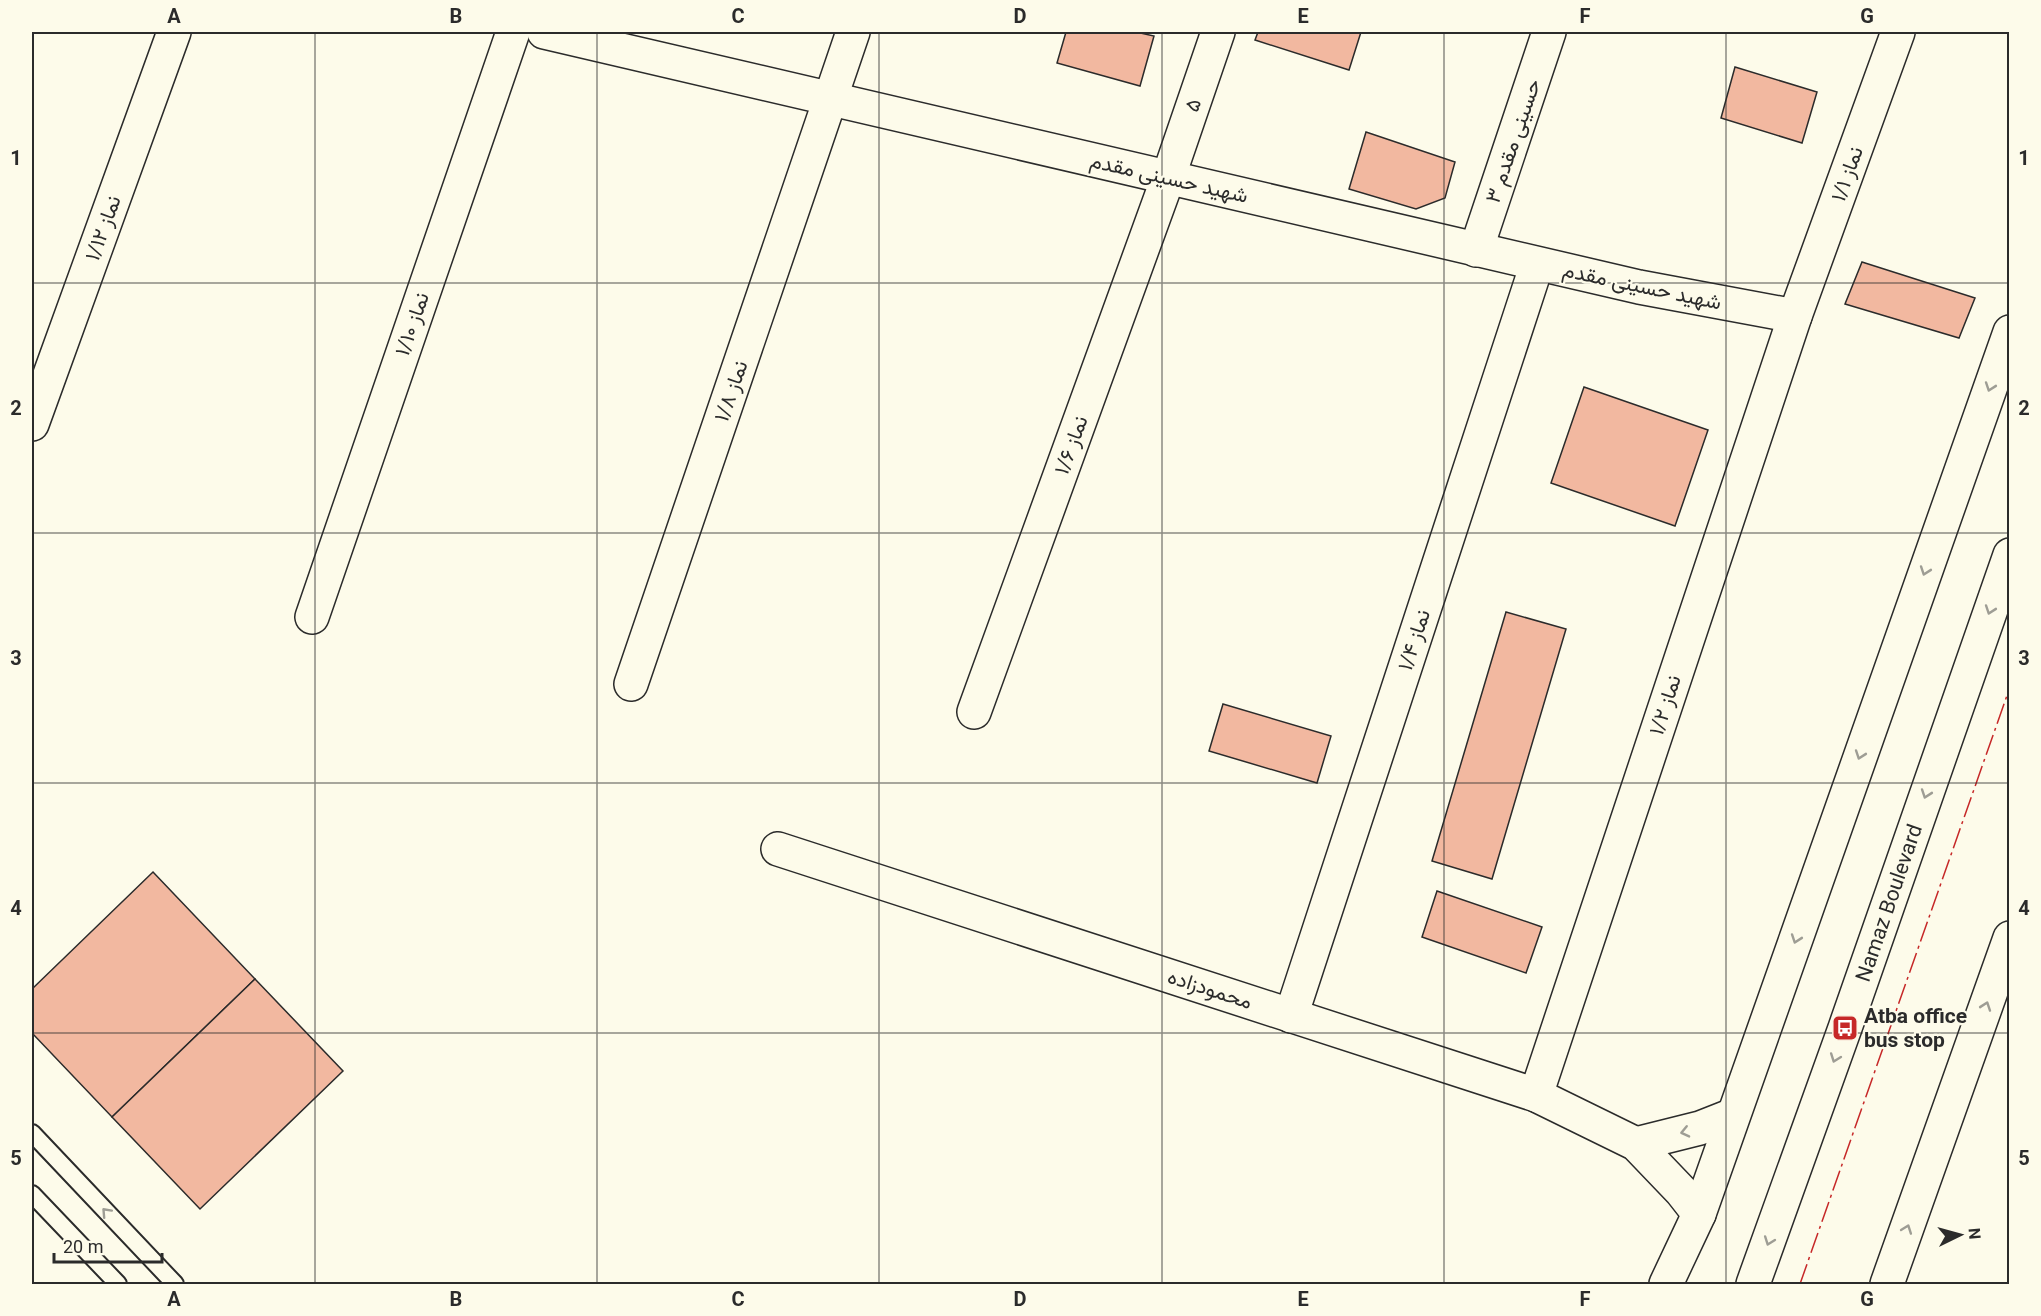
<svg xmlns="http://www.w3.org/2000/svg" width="2041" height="1316" font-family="Roboto,Vazirmatn,sans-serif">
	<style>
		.building { fill: #f2b8a0; stroke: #2b2b2b; stroke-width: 1.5 }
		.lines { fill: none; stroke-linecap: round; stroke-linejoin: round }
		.lane-casing { stroke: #2b2b2b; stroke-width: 20 }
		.street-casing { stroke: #2b2b2b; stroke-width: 36 }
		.secondary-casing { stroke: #2b2b2b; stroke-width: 36 }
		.lane { stroke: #fdfbea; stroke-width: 16 }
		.street { stroke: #fdfbea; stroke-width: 33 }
		.secondary { stroke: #fdfbea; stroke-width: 33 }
		.power { stroke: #c62828; stroke-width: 1.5; stroke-dasharray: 21 4.5 3 4.5; stroke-linecap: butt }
		.oneway { stroke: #9e9d94 }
		.grid { fill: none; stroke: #2b2b2b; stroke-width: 1.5; stroke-opacity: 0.55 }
		.labels { text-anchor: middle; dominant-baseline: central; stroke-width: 4.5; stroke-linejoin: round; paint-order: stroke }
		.street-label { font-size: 21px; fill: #2b2b2b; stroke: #fdfbea }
		.poi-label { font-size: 21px; font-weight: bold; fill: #2b2b2b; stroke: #fdfbea; text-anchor: start }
		.neatline { fill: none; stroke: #2b2b2b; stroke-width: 2 }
		.grid-label { font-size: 20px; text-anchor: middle; font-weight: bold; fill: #2b2b2b }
	</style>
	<rect width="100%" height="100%" fill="#fdfbea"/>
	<!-- building -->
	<g class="building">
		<path d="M 1066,32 L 1136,32 L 1154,36 L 1140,86 L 1057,63 Z"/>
		<path d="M 1258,32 L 1361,32 L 1349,70 L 1255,40 Z"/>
		<path d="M 1735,67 L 1817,92 L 1802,143 L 1721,118 Z"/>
		<path d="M 1366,132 L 1455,162 L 1445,198 L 1416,209 L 1349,189 Z"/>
		<path d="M 1862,262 L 1975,298 L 1959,338 L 1845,304 Z"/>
		<path d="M 1584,387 L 1708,430 L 1675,526 L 1551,483 Z"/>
		<path d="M 1506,612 L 1566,629 L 1492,879 L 1432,861 Z"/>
		<path d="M 1223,704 L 1331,736 L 1317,783 L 1209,751 Z"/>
		<path d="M 153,872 L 255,979 L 112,1117 L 32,1033 L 32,989 Z"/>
		<path d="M 1437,891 L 1542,927 L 1526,973 L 1422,937 Z"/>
		<path d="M 255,979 L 343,1071 L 200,1209 L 112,1117 Z"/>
	</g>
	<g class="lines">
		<!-- lane casing -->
		<g class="lane-casing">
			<g id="lane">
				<path d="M 32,1133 L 175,1284"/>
				<path d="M 32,1194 L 118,1284"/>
			</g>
		</g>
		<!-- street casing -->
		<g class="street-casing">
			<g id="street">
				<path d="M 544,32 L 1639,287 L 1795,316"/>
				<path d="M 1476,250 L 1549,32"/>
				<path d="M 32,424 L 174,32"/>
				<path d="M 312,617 L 513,32"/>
				<path d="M 631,684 L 853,32"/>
				<path d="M 974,712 L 1168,178 L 1218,32"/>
				<path d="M 778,849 L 1536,1095 L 1636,1144 L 1681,1191 L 1699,1214"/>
				<path d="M 1291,1016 L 1537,264"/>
				<path d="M 1536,1095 L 1795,316 L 1898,32"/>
				<path d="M 1636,1144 L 1700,1128 L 1733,1115"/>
				<path d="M 1666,1284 L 1699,1214 L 2010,332"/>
			</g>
		</g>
		<!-- secondary casing -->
		<g class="secondary-casing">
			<g id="secondary">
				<path d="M 1753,1284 L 1845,1028 L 2010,555"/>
				<path d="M 1887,1284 L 2010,938"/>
			</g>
		</g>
		<!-- lane -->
		<use href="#lane" class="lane"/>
		<!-- street -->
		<use href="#street" class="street"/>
		<!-- secondary -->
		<use href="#secondary" class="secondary"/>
		<!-- power -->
		<path class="power" d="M 1800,1284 L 2010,687"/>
	</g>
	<!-- one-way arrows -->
	<defs><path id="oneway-chevron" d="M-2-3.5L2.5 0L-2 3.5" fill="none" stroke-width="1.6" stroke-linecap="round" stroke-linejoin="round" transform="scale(1.5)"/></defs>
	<g class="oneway">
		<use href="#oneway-chevron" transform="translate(1990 387) rotate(109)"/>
		<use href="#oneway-chevron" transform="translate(1925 571) rotate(109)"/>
		<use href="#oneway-chevron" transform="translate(1990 610) rotate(109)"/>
		<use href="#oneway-chevron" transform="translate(1860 755) rotate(109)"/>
		<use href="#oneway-chevron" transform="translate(1926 794) rotate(109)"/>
		<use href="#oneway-chevron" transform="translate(1796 939) rotate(109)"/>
		<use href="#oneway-chevron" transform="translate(1986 1006) rotate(-71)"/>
		<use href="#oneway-chevron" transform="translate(1835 1058) rotate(110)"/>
		<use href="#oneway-chevron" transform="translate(1685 1132) rotate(167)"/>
		<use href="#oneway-chevron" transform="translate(106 1212) rotate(-133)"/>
		<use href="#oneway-chevron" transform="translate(1907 1229) rotate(-70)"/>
		<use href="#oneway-chevron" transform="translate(1769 1241) rotate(110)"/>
	</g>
	<!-- grid -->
	<path class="grid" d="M 315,32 L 315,1284M 597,32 L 597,1284M 879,32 L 879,1284M 1162,32 L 1162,1284M 1444,32 L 1444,1284M 1726,32 L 1726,1284M 32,283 L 2010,283M 32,533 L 2010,533M 32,783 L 2010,783M 32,1033 L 2010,1033"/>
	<!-- icons -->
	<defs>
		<g id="bus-square" transform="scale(1.35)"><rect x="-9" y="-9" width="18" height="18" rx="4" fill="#c62828" stroke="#fdfbea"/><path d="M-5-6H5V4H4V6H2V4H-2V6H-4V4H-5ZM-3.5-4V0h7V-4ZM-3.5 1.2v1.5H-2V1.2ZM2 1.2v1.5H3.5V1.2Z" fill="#fff"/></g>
	</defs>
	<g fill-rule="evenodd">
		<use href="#bus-square" x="1845" y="1028"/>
	</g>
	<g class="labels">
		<!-- street labels -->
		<g class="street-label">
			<text transform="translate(1193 105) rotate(-71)">۵</text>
			<text transform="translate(1513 141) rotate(-71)">حسینی مقدم ۳</text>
			<text transform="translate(1847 174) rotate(-70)">نماز ۱/۱</text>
			<text transform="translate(1169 178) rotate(13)">شهید حسینی مقدم</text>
			<text transform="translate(103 228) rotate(-70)">نماز ۱/۱۲</text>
			<text transform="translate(1642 286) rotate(12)">شهید حسینی مقدم</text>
			<text transform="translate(412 324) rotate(-71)">نماز ۱/۱۰</text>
			<text transform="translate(731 391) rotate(-71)">نماز ۱/۸</text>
			<text transform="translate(1071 445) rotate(-70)">نماز ۱/۶</text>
			<text transform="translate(1414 640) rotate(-72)">نماز ۱/۴</text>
			<text transform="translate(1665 705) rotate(-72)">نماز ۱/۲</text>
			<text transform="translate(1889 903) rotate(-71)">Namaz Boulevard</text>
			<text transform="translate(1210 989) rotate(18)">محمودزاده</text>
		</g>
		<!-- poi labels -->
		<g class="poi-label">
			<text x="1864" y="1016">Atba office<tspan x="1864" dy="24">bus stop</tspan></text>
		</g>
	</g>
	<!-- border -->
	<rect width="2041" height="1316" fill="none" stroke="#fdfbea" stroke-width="66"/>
	<!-- north arrow -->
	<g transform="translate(1960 1235) rotate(85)" stroke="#fdfbea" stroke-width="4.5" paint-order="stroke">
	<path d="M0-4.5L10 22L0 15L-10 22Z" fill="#2b2b2b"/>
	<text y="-9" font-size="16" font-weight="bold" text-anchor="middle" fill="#2b2b2b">N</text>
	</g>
	<!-- scale -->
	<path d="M54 1253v9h108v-9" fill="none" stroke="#2b2b2b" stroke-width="3"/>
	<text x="63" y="1253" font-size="18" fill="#2b2b2b" stroke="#fdfbea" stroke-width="4.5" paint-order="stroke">20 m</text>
	<rect x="33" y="33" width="1975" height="1250" class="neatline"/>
	<g class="grid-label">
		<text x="174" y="23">A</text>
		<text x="456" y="23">B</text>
		<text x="738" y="23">C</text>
		<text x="1020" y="23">D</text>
		<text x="1303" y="23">E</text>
		<text x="1585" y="23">F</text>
		<text x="1867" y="23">G</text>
		<text x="16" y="165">1</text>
		<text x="2024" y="165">1</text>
		<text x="16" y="415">2</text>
		<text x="2024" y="415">2</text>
		<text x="16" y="665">3</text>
		<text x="2024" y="665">3</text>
		<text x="16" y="915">4</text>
		<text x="2024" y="915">4</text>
		<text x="16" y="1165">5</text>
		<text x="2024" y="1165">5</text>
		<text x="174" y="1306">A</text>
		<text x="456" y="1306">B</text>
		<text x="738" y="1306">C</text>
		<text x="1020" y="1306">D</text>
		<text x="1303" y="1306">E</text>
		<text x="1585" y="1306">F</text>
		<text x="1867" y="1306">G</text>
	</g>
</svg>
